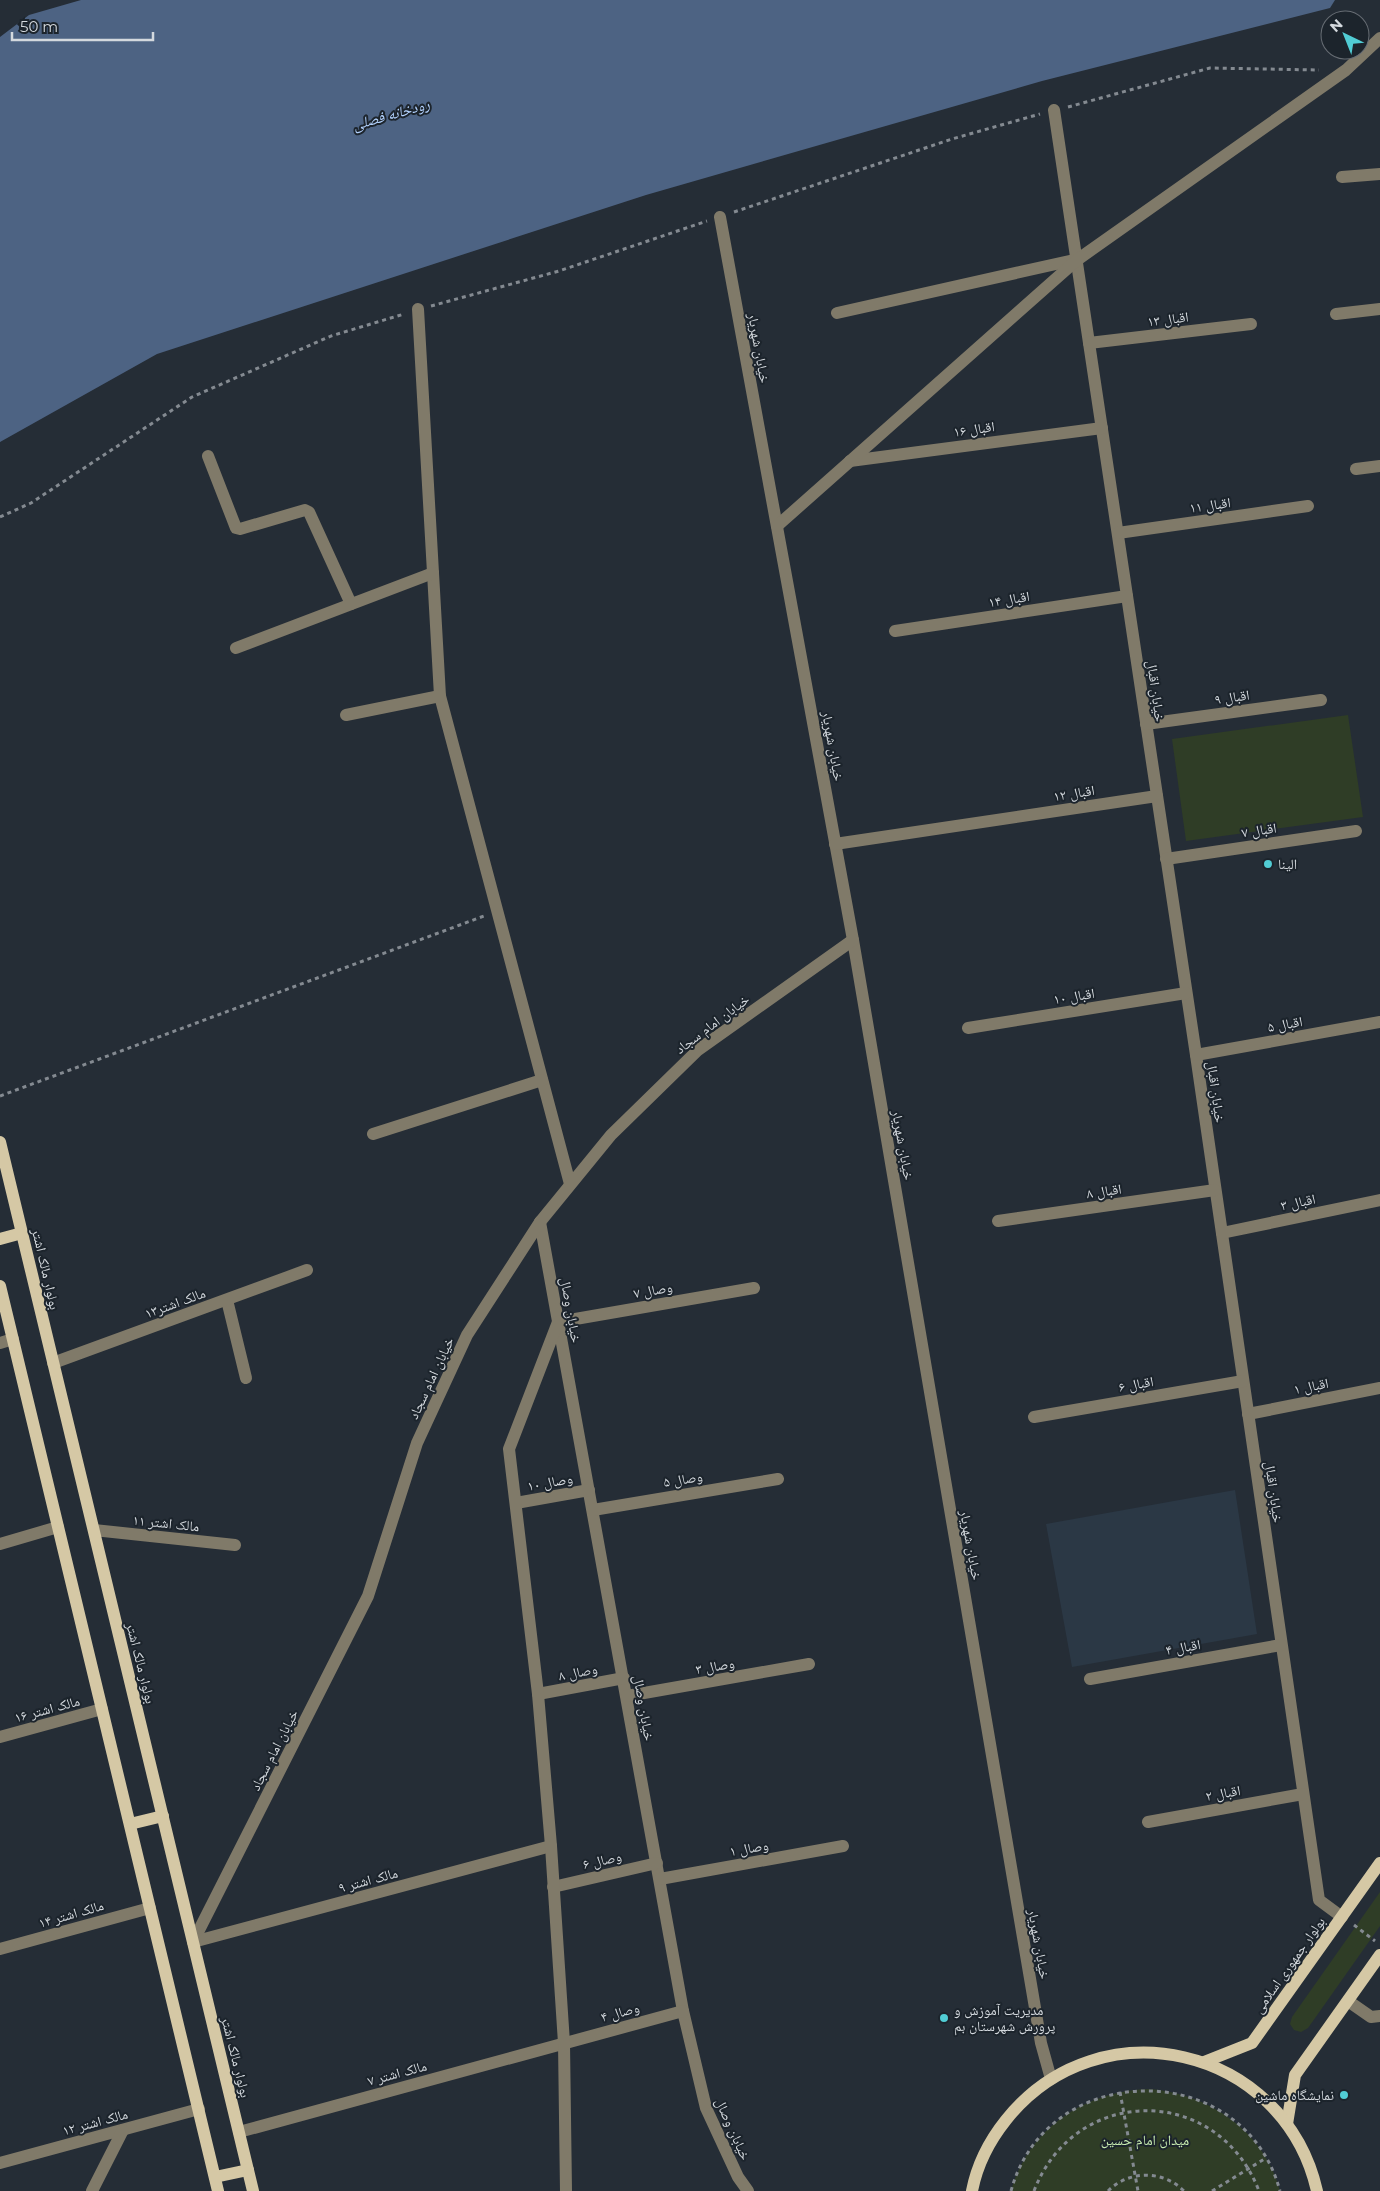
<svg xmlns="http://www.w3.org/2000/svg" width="1380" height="2191" font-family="Montserrat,'Noto Naskh Arabic',sans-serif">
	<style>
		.built { fill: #2b3845 }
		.green { fill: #2f3d26 }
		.water { fill: #4d6383 }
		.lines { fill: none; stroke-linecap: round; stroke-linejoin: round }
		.path { stroke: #848a91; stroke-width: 3; stroke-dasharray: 4 4; stroke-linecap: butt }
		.minor { stroke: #807a69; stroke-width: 12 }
		.major { stroke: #d5c8a5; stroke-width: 12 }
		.poi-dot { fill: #51ccd4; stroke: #1c242c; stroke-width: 2 }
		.labels { text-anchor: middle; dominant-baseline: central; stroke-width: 4; stroke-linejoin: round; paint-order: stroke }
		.street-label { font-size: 14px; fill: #d4d9de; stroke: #1c242c }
		.poi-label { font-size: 14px; fill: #d4d9de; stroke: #1c242c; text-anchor: start }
		.park-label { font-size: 14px; fill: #c7ebb0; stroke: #1c242c }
		.water-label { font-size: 15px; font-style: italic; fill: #b3d2fe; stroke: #1c242c }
	</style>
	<rect width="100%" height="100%" fill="#252d36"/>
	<!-- built -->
	<path class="built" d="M 1235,1490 L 1257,1634 L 1072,1667 L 1046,1524 Z"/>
	<!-- green -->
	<g class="green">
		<path d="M 1348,715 L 1363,817 L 1186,841 L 1172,739 Z"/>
		<path d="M 1380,1892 L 1380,1926 L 1308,2028 L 1301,2032 L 1294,2030 L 1290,2024 L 1292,2017 Z"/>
		<path d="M 1150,2089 C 1209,2094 1264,2131 1280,2191 L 1011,2191 C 1028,2128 1087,2090 1150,2089 Z"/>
	</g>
	<!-- water -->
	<path class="water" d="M 81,0 L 1335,0 L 1330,8 L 1042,81 L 646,195 L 157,354 L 0,442 L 0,37 L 29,15 Z"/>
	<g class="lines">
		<!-- path -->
		<g class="path">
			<path d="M 1068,107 L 1210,68 L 1319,70"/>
			<path d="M 734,212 L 952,139 L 1040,114"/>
			<path d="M 431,306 L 559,271 L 707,221"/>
			<path d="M 0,517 L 31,503 L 192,397 L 331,336 L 404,314"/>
			<path d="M 0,1096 L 484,916"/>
			<path d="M 1354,1925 L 1375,1941"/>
			<path d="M 1120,2092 L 1138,2191"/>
			<path d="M 1011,2191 C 1047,2058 1244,2057 1280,2191"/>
			<path d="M 1034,2191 C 1075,2084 1218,2084 1259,2191"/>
			<path d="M 1108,2191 C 1129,2170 1163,2170 1184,2191"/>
			<path d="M 1212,2191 L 1266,2158"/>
		</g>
		<!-- minor -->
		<g class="minor">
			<path d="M 1054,110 L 1196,1055 L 1319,1900 L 1342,1917"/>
			<path d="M 1342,177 L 1380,174"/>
			<path d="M 720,217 L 853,940 L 1041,2043 L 1051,2079"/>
			<path d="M 418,309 L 440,696 L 570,1184"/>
			<path d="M 837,313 L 1074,260"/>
			<path d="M 1336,314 L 1380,309"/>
			<path d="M 1089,343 L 1251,324"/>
			<path d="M 208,456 L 236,528 L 240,529 L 305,510 L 309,512 L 351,604"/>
			<path d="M 850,461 L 1102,428"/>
			<path d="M 1356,469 L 1380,466"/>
			<path d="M 777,526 L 1077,260 L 1346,70 L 1380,38"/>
			<path d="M 1118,533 L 1308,506"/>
			<path d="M 895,631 L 1127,596"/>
			<path d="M 236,648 L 433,573"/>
			<path d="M 346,715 L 440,696"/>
			<path d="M 1146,724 L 1321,700"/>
			<path d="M 835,844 L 1157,796"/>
			<path d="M 1166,859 L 1356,831"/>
			<path d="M 968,1028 L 1186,993"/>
			<path d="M 1196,1055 L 1380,1022"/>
			<path d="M 373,1134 L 542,1080"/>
			<path d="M 998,1221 L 1215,1190"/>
			<path d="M 540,1222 L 683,2011 L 706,2108 L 738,2177 L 748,2191"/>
			<path d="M 1222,1233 L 1380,1200"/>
			<path d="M 227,1300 L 246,1378"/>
			<path d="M 0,1343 L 13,1339"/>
			<path d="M 53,1363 L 307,1270"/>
			<path d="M 1248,1414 L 1380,1388"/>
			<path d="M 1034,1417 L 1243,1381"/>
			<path d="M 516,1503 L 589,1490"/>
			<path d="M 593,1510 L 778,1479"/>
			<path d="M 94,1530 L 235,1545"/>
			<path d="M 0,1544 L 58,1527"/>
			<path d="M 1090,1679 L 1281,1645"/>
			<path d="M 538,1694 L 624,1678"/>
			<path d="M 627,1696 L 809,1664"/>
			<path d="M 0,1737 L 102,1709"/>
			<path d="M 1148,1822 L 1303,1794"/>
			<path d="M 660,1879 L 843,1846"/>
			<path d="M 553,1887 L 657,1863"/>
			<path d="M 193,1942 L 368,1596 L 417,1443 L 467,1335 L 540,1222 L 611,1135 L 698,1050 L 853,940"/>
			<path d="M 193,1942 L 551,1846"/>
			<path d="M 0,1949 L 150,1908"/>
			<path d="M 1348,2001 L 1371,2017 L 1380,2016"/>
			<path d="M 239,2132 L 683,2011"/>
			<path d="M 0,2163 L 199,2109"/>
			<path d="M 92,2191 L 123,2130"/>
			<path d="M 566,2191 L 564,2043 L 551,1846 L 538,1694 L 509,1449 L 558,1322 L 754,1288"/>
		</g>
		<!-- major -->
		<g class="major">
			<path d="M 0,1142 L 253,2191"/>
			<path d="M 0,1239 L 22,1233"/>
			<path d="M 0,1286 L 218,2191"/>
			<path d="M 130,1824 L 163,1816"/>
			<path d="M 1204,2062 L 1252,2043 L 1380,1863"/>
			<path d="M 1287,2124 L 1295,2075 L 1380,1955"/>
			<path d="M 215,2177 L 248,2170"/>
			<path d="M 972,2191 C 977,2165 990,2140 1006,2120 C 1099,2003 1284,2046 1317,2191"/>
		</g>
	</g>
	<!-- markers -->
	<g class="poi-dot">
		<circle cx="1268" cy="864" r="5"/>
		<circle cx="944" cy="2018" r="5"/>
		<circle cx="1344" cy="2095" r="5"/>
	</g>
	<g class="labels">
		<!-- street labels -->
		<g class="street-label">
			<text transform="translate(1168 319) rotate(-7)">اقبال ۱۳</text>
			<text transform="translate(759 348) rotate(80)">خیابان شهریار</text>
			<text transform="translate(974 429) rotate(-8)">اقبال ۱۶</text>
			<text transform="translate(1210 505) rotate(-8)">اقبال ۱۱</text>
			<text transform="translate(1009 599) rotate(-9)">اقبال ۱۴</text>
			<text transform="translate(1156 691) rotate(82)">خیابان اقبال</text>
			<text transform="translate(1232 697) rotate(-8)">اقبال ۹</text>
			<text transform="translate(833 746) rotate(80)">خیابان شهریار</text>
			<text transform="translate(1074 793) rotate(-9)">اقبال ۱۲</text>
			<text transform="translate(1259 830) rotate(-8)">اقبال ۷</text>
			<text transform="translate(1074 996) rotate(-9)">اقبال ۱۰</text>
			<text transform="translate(712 1024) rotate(-37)">خیابان امام سجاد</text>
			<text transform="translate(1285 1024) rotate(-10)">اقبال ۵</text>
			<text transform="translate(1216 1092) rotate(82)">خیابان اقبال</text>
			<text transform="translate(903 1145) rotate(80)">خیابان شهریار</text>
			<text transform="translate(1104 1191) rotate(-8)">اقبال ۸</text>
			<text transform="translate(1298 1202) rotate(-12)">اقبال ۳</text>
			<text transform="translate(46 1269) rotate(77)">بولوار مالک اشتر</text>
			<text transform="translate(653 1290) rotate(-10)">وصال ۷</text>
			<text transform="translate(175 1303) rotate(-20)">مالک اشتر۱۳</text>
			<text transform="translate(571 1310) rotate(80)">خیابان وصال</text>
			<text transform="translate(431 1378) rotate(-65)">خیابان امام سجاد</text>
			<text transform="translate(1136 1384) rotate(-10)">اقبال ۶</text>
			<text transform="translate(1311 1386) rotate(-11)">اقبال ۱</text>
			<text transform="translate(683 1479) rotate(-9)">وصال ۵</text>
			<text transform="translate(550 1482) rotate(-10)">وصال ۱۰</text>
			<text transform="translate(1274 1492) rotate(82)">خیابان اقبال</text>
			<text transform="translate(166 1523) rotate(6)">مالک اشتر ۱۱</text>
			<text transform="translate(971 1545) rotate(80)">خیابان شهریار</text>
			<text transform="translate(1183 1647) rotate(-10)">اقبال ۴</text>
			<text transform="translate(141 1663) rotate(76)">بولوار مالک اشتر</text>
			<text transform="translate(715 1666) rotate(-10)">وصال ۳</text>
			<text transform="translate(578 1672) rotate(-11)">وصال ۸</text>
			<text transform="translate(644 1708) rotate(80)">خیابان وصال</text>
			<text transform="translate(47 1709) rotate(-15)">مالک اشتر ۱۶</text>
			<text transform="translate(274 1750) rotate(-63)">خیابان امام سجاد</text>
			<text transform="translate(1223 1793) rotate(-10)">اقبال ۲</text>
			<text transform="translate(749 1848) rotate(-10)">وصال ۱</text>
			<text transform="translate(602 1860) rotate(-13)">وصال ۶</text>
			<text transform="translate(368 1880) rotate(-15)">مالک اشتر ۹</text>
			<text transform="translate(71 1914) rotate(-16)">مالک اشتر ۱۴</text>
			<text transform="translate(1039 1944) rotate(80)">خیابان شهریار</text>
			<text transform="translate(1289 1965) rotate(-55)">بولوار جمهوری اسلامی</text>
			<text transform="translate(620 2012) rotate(-15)">وصال ۴</text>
			<text transform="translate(236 2057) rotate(76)">بولوار مالک اشتر</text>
			<text transform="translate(397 2073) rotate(-15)">مالک اشتر ۷</text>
			<text transform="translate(95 2122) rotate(-15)">مالک اشتر ۱۲</text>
			<text transform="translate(733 2129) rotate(66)">خیابان وصال</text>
		</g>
		<!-- poi labels -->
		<g class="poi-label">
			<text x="1278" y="864">الینا</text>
			<text x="954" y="2010">مدیریت آموزش و<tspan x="954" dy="16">پرورش شهرستان بم</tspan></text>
			<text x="1334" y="2095" text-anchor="end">نمایشگاه ماشین</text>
		</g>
		<!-- park labels -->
		<g class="park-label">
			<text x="1145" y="2140">میدان امام حسین</text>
		</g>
		<!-- water labels -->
		<g class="water-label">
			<text transform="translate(391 114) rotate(-16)">رودخانه فصلی</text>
		</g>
	</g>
	<!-- north arrow -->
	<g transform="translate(1345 35) rotate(317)"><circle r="24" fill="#1c242c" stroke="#666c73"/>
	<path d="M0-4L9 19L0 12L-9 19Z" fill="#51ccd4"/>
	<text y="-8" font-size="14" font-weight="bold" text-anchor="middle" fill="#d4d9de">N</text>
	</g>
	<!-- scale -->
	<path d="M12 32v8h141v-8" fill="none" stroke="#d4d9de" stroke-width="2.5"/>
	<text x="20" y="32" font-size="15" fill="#d4d9de" stroke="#1c242c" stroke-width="4" paint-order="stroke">50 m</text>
</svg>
